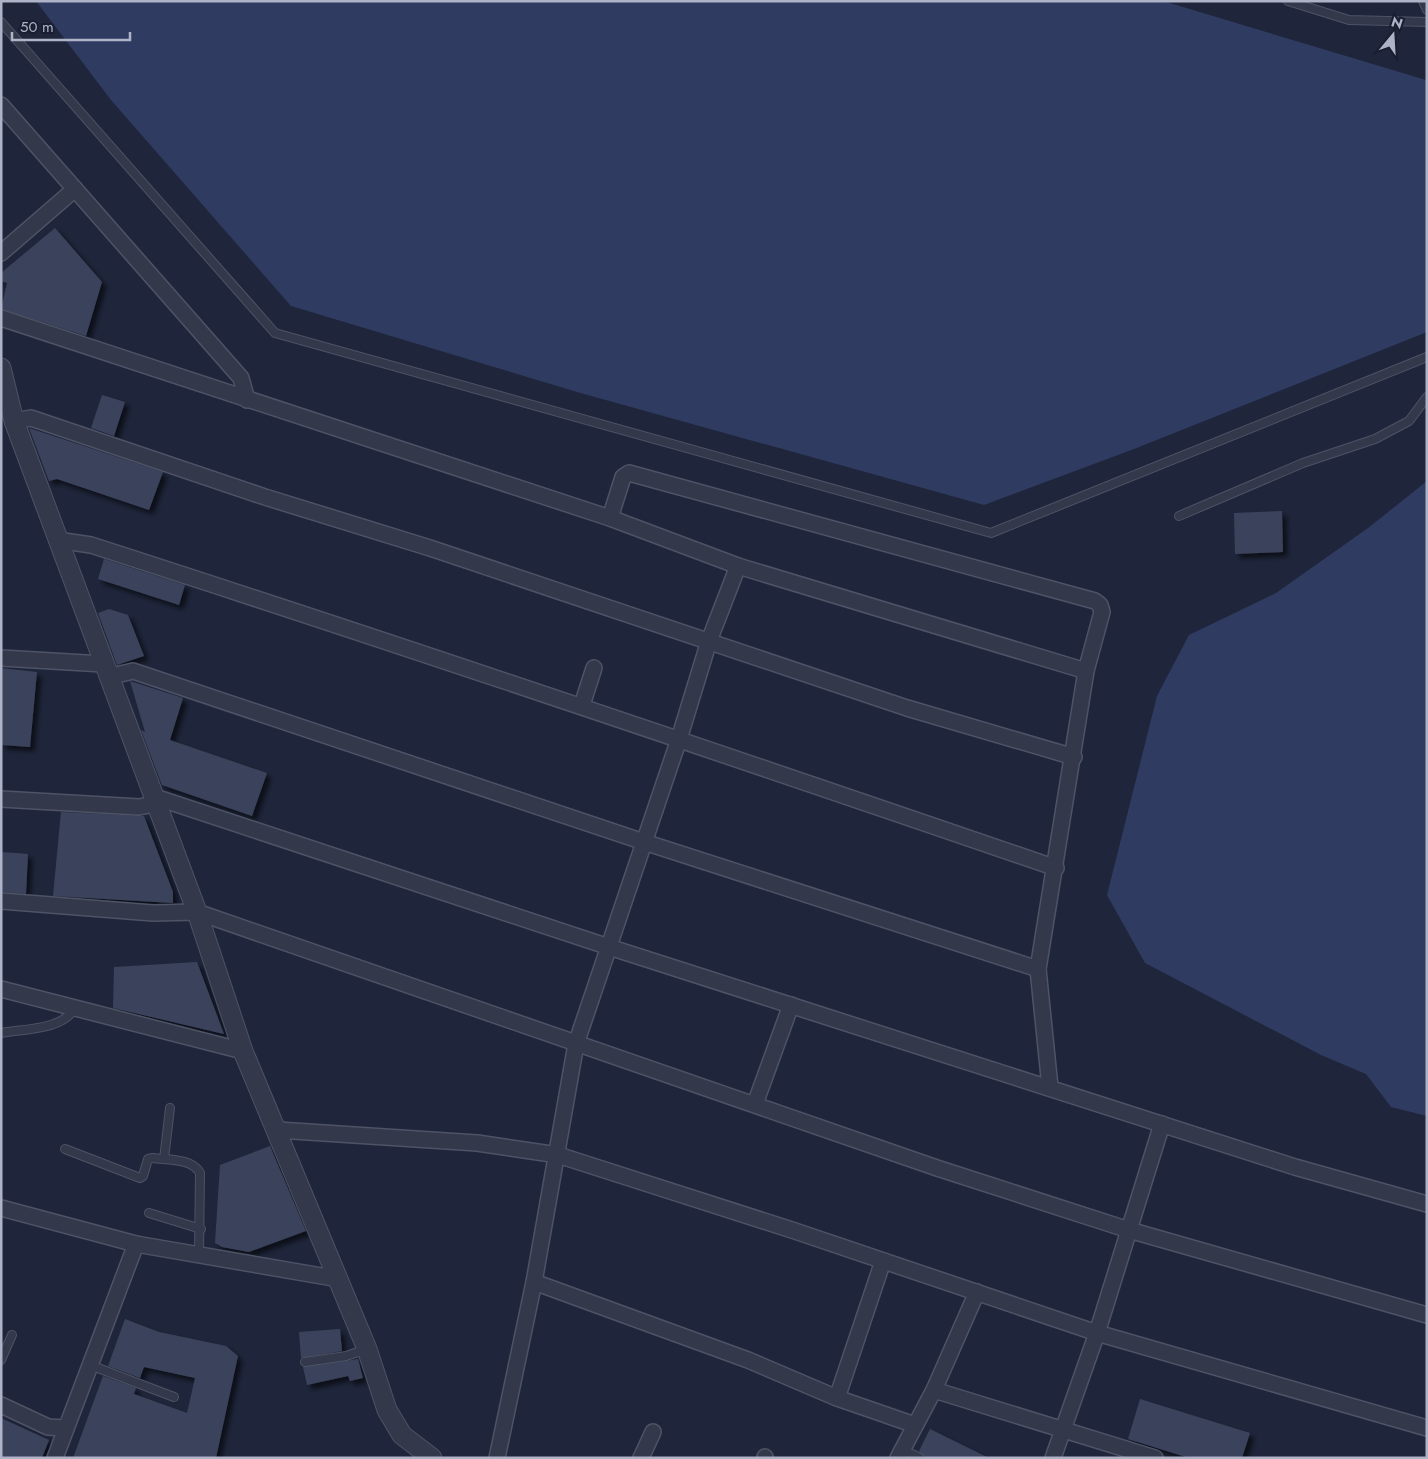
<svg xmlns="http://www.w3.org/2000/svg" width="1428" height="1459" font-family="Jost,sans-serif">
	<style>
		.water { fill: #303b61 }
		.building { fill: #3b435b; filter: url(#shadow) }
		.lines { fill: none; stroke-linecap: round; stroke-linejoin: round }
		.service-casing { stroke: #4e5366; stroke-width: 10 }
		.minor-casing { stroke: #4e5366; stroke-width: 18 }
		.tertiary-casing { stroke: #4e5366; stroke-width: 21 }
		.service { stroke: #33394b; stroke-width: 8 }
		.minor { stroke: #33394b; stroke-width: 15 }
		.tertiary { stroke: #33394b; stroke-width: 19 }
	</style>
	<defs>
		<filter id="shadow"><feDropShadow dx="4.5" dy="4.5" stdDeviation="2.5" flood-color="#0009"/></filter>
	</defs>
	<rect width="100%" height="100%" fill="#1f263b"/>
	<!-- water -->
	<g class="water">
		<path d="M 36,1 L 1163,1 L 1426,80 L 1427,332 L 1134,449 L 984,505 L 577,392 L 291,306 L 111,100 Z"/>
		<path d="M 1427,481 L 1427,1116 L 1391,1107 L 1366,1074 L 1321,1055 L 1145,963 L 1107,895 L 1157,696 L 1189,635 L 1276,593 L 1368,528 Z"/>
	</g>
	<!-- building -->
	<g class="building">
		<path d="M 55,228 L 102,282 L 86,336 L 1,309 L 7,283 L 1,281 L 1,273 Z"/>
		<path d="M 102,395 L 125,402 L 114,436 L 91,428 Z"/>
		<path d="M 29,428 L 163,472 L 149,510 L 57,479 L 49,481 Z"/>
		<path d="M 1282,511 L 1283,552 L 1235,554 L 1234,513 Z"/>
		<path d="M 104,559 L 185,585 L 179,605 L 98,579 Z"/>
		<path d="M 109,609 L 128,615 L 144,656 L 117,665 L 98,613 Z"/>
		<path d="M 1,668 L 37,672 L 30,747 L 1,745 Z"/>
		<path d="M 130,681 L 183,698 L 170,740 L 267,773 L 252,816 L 162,785 L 141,730 L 145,732 Z"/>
		<path d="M 61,812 L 144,816 L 173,892 L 173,903 L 53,896 Z"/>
		<path d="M 1,852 L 28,854 L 26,894 L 1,892 Z"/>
		<path d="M 197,962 L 224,1034 L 113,1008 L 114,967 Z"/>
		<path d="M 270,1146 L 306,1231 L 249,1252 L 222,1247 L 215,1243 L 220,1165 Z"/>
		<path d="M 125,1319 L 159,1332 L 226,1346 L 238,1356 L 216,1458 L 73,1458 L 103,1376 L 136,1388 L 134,1394 L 187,1413 L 195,1378 L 144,1367 L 140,1378 L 108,1366 Z"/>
		<path d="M 340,1329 L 342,1351 L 301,1358 L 299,1332 Z"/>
		<path d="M 358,1359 L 363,1378 L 350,1381 L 348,1376 L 307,1385 L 303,1367 Z"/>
		<path d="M 1140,1399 L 1250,1433 L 1242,1458 L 1189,1458 L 1128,1439 Z"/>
		<path d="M 1,1418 L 49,1440 L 42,1458 L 1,1458 Z"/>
		<path d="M 930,1429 L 989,1458 L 926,1458 L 919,1451 Z"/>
	</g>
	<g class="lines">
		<!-- service casing -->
		<g class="service-casing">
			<g id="service">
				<path d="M 1288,1 L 1349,20 L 1427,22"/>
				<path d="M 1423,1 L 1427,10"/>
				<path d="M 1,22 L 275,333 L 991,533 L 1427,357"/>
				<path d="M 1179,516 L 1303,463 L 1375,439 L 1409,421 L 1427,397"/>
				<path d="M 1,1033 C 23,1029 62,1030 74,1009"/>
				<path d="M 65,1149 L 140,1178 L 143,1176 L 148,1159 L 153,1158 C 168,1160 192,1158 200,1173 L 199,1254"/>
				<path d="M 164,1159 L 170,1108"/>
				<path d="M 149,1213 L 201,1229"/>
				<path d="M 1,1360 L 12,1335"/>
				<path d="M 305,1362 L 346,1356 L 367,1349"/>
				<path d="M 90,1365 L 174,1397"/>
				<path d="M 902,1449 L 920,1458"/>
			</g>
		</g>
		<!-- minor casing -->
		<g class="minor-casing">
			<g id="minor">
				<path d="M 1,105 L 241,378 L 247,400"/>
				<path d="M 1,253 L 75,189"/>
				<path d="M 1,318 L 610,518 L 738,566 L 1086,671"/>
				<path d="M 14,421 L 31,418 L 265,497 L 430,548 L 907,708 L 1074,757"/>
				<path d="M 610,518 L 623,477 L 629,473 L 1095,601 L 1100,605 L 1102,612 L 1086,671 L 1038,969 L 1050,1087"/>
				<path d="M 57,540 L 91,545 C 414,649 735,758 1056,868"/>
				<path d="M 1,658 L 103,664"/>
				<path d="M 108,677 L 133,671 L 644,842 L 1038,969"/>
				<path d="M 582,705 L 594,668"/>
				<path d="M 152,796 L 609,947 L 1295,1167 L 1427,1204"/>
				<path d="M 1,799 L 139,807 L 155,804"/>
				<path d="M 1,901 L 153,913 L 197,912 L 937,1168 L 1129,1230 L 1427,1315"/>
				<path d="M 1,989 L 243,1051"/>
				<path d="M 755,1104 L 791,1005"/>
				<path d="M 278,1130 L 477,1143 L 558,1155 L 792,1230 L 1097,1333 L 1427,1428"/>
				<path d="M 1,1208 L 136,1244 L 339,1279"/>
				<path d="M 534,1282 L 748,1360 L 837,1398 L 915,1425"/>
				<path d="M 934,1390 L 1155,1458"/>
				<path d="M 837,1398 L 883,1261"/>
				<path d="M 1,1405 L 48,1427 L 65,1428"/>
				<path d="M 55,1458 L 136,1244"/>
				<path d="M 497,1458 L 534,1282 L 576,1044 L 679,739 L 709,641 L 738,566"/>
				<path d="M 641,1458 L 653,1432"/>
				<path d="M 765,1458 L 765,1457"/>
				<path d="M 898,1458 L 934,1390 L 977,1292"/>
				<path d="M 1053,1458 L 1097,1333 L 1162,1124"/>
			</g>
		</g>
		<!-- tertiary casing -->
		<g class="tertiary-casing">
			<path id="tertiary" d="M 1,368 L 14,421 L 197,912 L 243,1051 L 367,1349 L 387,1410 L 402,1435 L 432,1458"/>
		</g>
		<!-- service -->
		<use href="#service" class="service"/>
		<!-- minor -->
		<use href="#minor" class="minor"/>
		<!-- tertiary -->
		<use href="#tertiary" class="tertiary"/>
	</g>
	<!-- border -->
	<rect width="1428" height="1459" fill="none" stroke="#aeb3c7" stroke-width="5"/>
	<!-- north arrow -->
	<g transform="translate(1393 35) rotate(18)" stroke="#191e30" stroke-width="4" paint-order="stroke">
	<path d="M0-4L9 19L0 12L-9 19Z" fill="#aeb3c7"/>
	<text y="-8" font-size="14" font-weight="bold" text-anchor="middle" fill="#aeb3c7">N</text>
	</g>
	<!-- scale -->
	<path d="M12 32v8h118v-8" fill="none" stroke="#aeb3c7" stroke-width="2.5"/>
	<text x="20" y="32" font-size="15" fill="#aeb3c7" stroke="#191e30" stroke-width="4" paint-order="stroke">50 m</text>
</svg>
